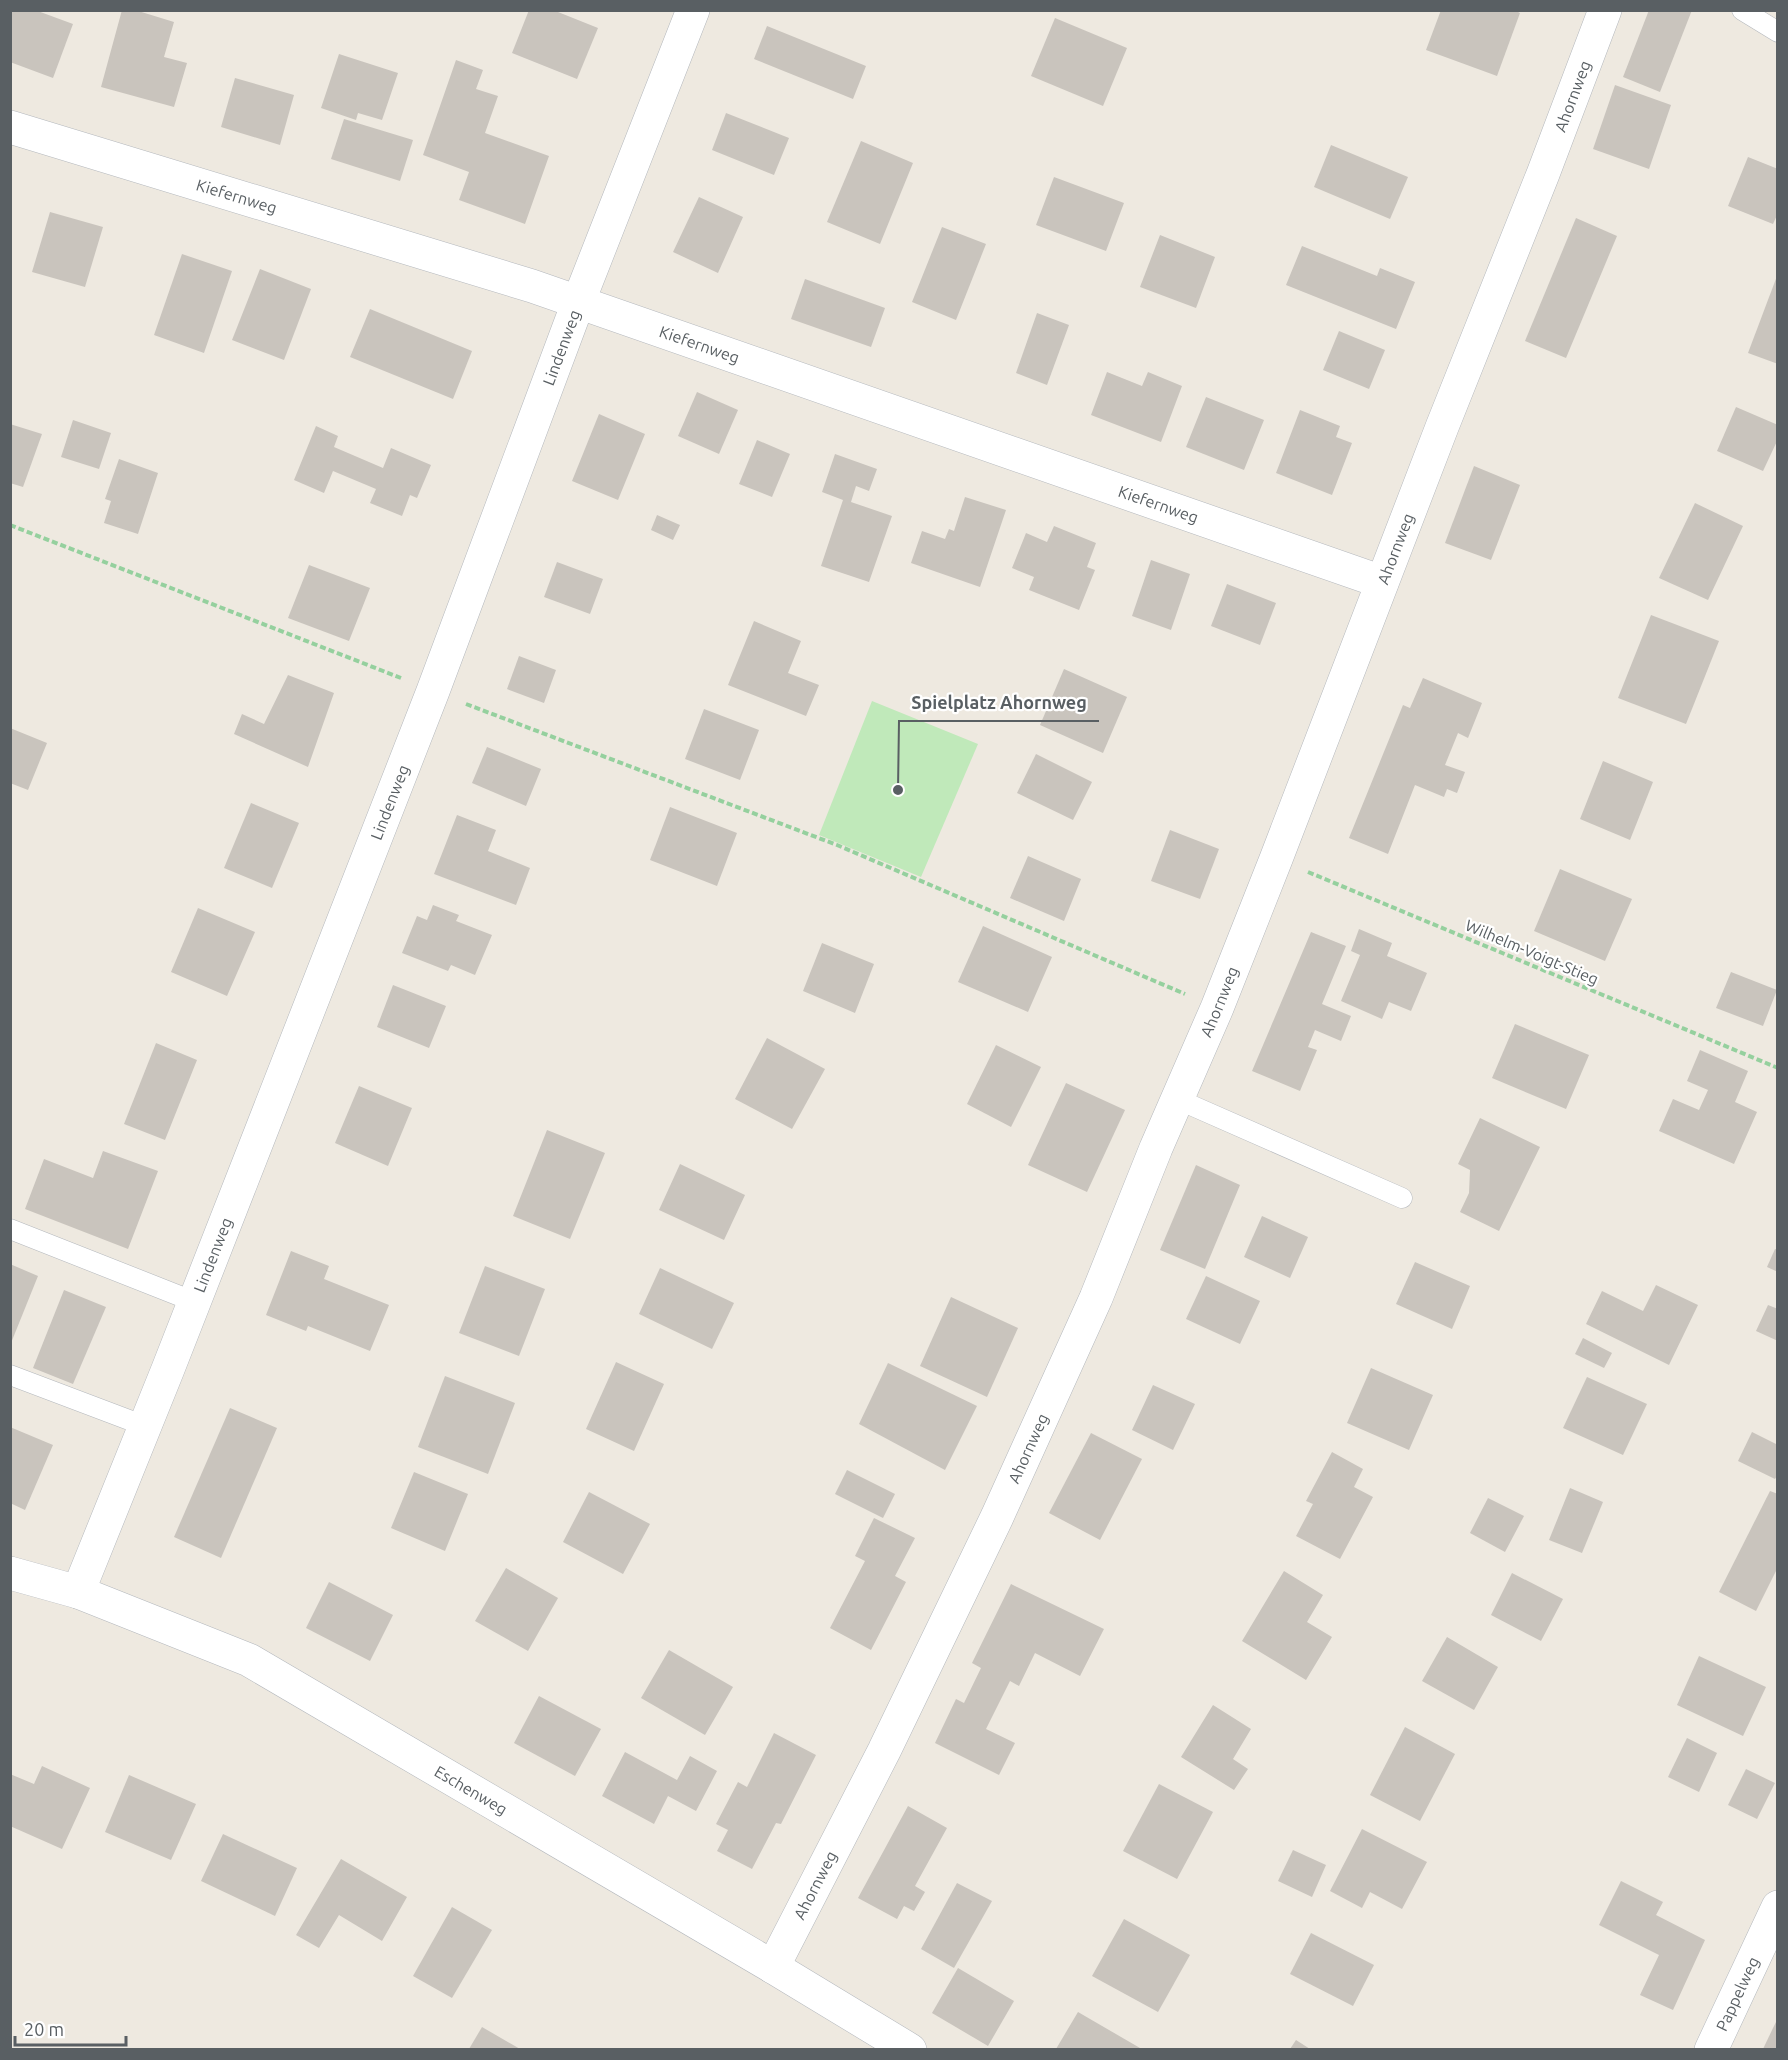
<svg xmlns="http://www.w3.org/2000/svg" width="1788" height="2060" font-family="Ubuntu,sans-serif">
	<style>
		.green { fill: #c0e9ba }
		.building { fill: #c9c4bd }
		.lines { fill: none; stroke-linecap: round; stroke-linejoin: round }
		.service-casing { stroke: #b4b8bd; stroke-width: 21 }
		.minor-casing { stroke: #b4b8bd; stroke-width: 34 }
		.path { stroke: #95d09e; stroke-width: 4; stroke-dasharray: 6 3; stroke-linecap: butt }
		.service { stroke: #fff; stroke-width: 20 }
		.minor { stroke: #fff; stroke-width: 33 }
		.labels { text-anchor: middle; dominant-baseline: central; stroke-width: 4.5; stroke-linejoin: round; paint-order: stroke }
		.street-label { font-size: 16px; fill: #595f63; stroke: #fff }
		.leader { fill: none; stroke: #595f63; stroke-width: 2 }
		.callout-dot { fill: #595f63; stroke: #fff; stroke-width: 2 }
		.callout-label { font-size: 18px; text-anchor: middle; font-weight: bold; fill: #595f63; stroke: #fff; stroke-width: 4.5; stroke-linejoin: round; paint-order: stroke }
	</style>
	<rect width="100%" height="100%" fill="#eee9e0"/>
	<!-- green -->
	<path class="green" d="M 872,701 L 978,744 L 921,877 L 819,835 Z"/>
	<!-- building -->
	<g class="building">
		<path d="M 10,10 L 35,10 L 73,24 L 53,78 L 10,62 Z"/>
		<path d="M 122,10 L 135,10 L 174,22 L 164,57 L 187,63 L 174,107 L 101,87 Z"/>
		<path d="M 529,10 L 553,10 L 598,28 L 577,79 L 512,53 Z"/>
		<path d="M 1441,10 L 1514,10 L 1520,13 L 1497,76 L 1426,50 Z"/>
		<path d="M 1649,10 L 1692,10 L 1660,92 L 1623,77 Z"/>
		<path d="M 1055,18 L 1127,48 L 1103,106 L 1031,76 Z"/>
		<path d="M 767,26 L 866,66 L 853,99 L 754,59 Z"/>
		<path d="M 339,54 L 398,73 L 382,120 L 358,113 L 356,120 L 321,108 Z"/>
		<path d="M 456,60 L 483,70 L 476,89 L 498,96 L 485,133 L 549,156 L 525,224 L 459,200 L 469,172 L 423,155 Z"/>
		<path d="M 235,78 L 294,95 L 280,145 L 221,127 Z"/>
		<path d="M 1615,85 L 1671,105 L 1649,169 L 1593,149 Z"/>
		<path d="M 726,113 L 789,138 L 774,175 L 712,150 Z"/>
		<path d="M 344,119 L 413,140 L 400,181 L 331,159 Z"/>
		<path d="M 861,141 L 913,163 L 880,244 L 827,222 Z"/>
		<path d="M 1331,145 L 1408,177 L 1390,219 L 1314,187 Z"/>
		<path d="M 1748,157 L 1778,169 L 1778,213 L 1773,224 L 1728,206 Z"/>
		<path d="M 1054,177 L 1124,203 L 1106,251 L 1036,225 Z"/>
		<path d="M 699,197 L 743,217 L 718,273 L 673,252 Z"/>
		<path d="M 50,212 L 103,227 L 85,287 L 32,272 Z"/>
		<path d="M 1576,218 L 1617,236 L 1566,358 L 1525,341 Z"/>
		<path d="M 942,227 L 986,244 L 956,320 L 912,302 Z"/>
		<path d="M 1160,235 L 1215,257 L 1196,308 L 1140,287 Z"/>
		<path d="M 1302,246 L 1377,276 L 1380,268 L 1415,282 L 1396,329 L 1286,285 Z"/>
		<path d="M 182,254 L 232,271 L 204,353 L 154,335 Z"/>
		<path d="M 260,269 L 311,289 L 284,360 L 232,340 Z"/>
		<path d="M 1777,276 L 1778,277 L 1778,364 L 1748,353 Z"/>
		<path d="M 805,279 L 885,308 L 871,347 L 791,319 Z"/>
		<path d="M 370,309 L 472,351 L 453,399 L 350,357 Z"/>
		<path d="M 1037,313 L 1069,325 L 1047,385 L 1016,373 Z"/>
		<path d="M 1339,331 L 1385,350 L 1369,389 L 1323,370 Z"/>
		<path d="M 1107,372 L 1142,386 L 1148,372 L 1182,386 L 1161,442 L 1091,415 Z"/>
		<path d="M 697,392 L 738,410 L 719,454 L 678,436 Z"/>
		<path d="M 1206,397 L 1264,420 L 1244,470 L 1186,447 Z"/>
		<path d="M 1736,407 L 1778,425 L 1778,439 L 1763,471 L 1717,451 Z"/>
		<path d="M 1300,410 L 1340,426 L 1336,437 L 1352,443 L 1332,495 L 1276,473 Z"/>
		<path d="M 599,414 L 645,434 L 618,500 L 572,481 Z"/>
		<path d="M 73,420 L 111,433 L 99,469 L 61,457 Z"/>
		<path d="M 10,424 L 42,434 L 23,487 L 10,483 Z"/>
		<path d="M 316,426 L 338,436 L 334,447 L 383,468 L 391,448 L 431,465 L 417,498 L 410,495 L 402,516 L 370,503 L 376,489 L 333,471 L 324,493 L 294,480 Z"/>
		<path d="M 757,440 L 790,454 L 772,497 L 739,484 Z"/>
		<path d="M 835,454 L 877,469 L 869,491 L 856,486 L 851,502 L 892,516 L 869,582 L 821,566 L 843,500 L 822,492 Z"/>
		<path d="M 119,459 L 158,473 L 138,534 L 104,523 L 111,501 L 105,499 Z"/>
		<path d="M 1474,466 L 1520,485 L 1491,560 L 1445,543 Z"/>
		<path d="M 965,497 L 1006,510 L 980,587 L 911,563 L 922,531 L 945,539 L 949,529 L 954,531 Z"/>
		<path d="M 1695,503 L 1743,526 L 1708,600 L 1659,578 Z"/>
		<path d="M 657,515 L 680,525 L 673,540 L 651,530 Z"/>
		<path d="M 1054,526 L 1096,543 L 1087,567 L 1095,570 L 1079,610 L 1029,590 L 1034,577 L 1012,568 L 1026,533 L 1047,542 Z"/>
		<path d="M 1151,560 L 1190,574 L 1171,630 L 1132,616 Z"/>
		<path d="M 557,562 L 603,579 L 590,614 L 544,597 Z"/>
		<path d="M 309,565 L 370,588 L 349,641 L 288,618 Z"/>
		<path d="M 1227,584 L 1276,603 L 1260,645 L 1211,626 Z"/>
		<path d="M 1651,615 L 1719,641 L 1686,724 L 1618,698 Z"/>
		<path d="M 754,621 L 801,641 L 788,673 L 819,685 L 806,716 L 728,685 Z"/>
		<path d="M 519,656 L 556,670 L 544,703 L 507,689 Z"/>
		<path d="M 1064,669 L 1127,697 L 1103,753 L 1040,725 Z"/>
		<path d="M 288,675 L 334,693 L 308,767 L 234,734 L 242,714 L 264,724 Z"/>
		<path d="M 1423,678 L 1482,703 L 1468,738 L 1458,733 L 1445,765 L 1465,772 L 1457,793 L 1447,789 L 1444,797 L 1415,785 L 1388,854 L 1349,838 L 1403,705 L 1410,708 Z"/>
		<path d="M 704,709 L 759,730 L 740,780 L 685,759 Z"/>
		<path d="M 10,728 L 47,743 L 28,790 L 10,783 Z"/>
		<path d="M 487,747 L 541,769 L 526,806 L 472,783 Z"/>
		<path d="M 1036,754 L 1092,782 L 1073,820 L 1017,793 Z"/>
		<path d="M 1603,761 L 1653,782 L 1630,840 L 1580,819 Z"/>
		<path d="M 251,803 L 299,823 L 272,888 L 224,868 Z"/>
		<path d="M 670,807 L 737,833 L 717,886 L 650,860 Z"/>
		<path d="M 457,815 L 496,830 L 488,851 L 530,868 L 516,905 L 434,874 Z"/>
		<path d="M 1170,830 L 1219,849 L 1200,899 L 1151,881 Z"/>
		<path d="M 1028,856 L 1081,879 L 1064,921 L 1010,898 Z"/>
		<path d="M 1560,869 L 1632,899 L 1605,961 L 1534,931 Z"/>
		<path d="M 433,905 L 459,915 L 456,921 L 492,935 L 475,975 L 451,965 L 448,971 L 402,953 L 417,916 L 427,920 Z"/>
		<path d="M 198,908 L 255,932 L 227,996 L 171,972 Z"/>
		<path d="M 983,926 L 1052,957 L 1028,1012 L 958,982 Z"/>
		<path d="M 1359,929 L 1392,943 L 1387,956 L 1427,973 L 1411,1011 L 1389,1002 L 1382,1019 L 1341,1001 L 1360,955 L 1351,951 Z"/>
		<path d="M 1311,932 L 1346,946 L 1322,1004 L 1351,1016 L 1341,1041 L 1315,1030 L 1308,1047 L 1317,1050 L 1300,1091 L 1252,1071 Z"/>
		<path d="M 822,943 L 874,964 L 855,1013 L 803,991 Z"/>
		<path d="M 1731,972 L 1777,990 L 1763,1026 L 1716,1008 Z"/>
		<path d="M 393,985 L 446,1006 L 429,1048 L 377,1027 Z"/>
		<path d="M 1515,1024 L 1589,1055 L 1566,1109 L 1492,1078 Z"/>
		<path d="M 767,1038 L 825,1069 L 792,1129 L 735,1099 Z"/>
		<path d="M 156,1043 L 197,1060 L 165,1140 L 124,1124 Z"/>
		<path d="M 996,1045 L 1041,1067 L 1011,1127 L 967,1104 Z"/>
		<path d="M 1700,1050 L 1748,1071 L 1735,1102 L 1757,1112 L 1734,1164 L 1659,1131 L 1673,1099 L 1699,1110 L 1708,1090 L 1687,1081 Z"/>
		<path d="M 1066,1083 L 1125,1110 L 1087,1192 L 1028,1165 Z"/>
		<path d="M 359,1086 L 412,1108 L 388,1166 L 335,1143 Z"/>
		<path d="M 1480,1118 L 1540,1147 L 1499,1231 L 1460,1212 L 1469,1193 L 1470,1170 L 1458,1164 Z"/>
		<path d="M 547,1130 L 605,1153 L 570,1239 L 513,1216 Z"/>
		<path d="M 103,1151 L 158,1171 L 128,1249 L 25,1209 L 44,1159 L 93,1178 Z"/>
		<path d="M 680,1164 L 745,1195 L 724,1240 L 659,1210 Z"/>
		<path d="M 1196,1165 L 1240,1185 L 1205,1269 L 1160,1250 Z"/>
		<path d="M 1262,1216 L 1308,1237 L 1290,1278 L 1244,1257 Z"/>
		<path d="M 1775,1249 L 1778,1250 L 1778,1272 L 1767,1267 Z"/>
		<path d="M 291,1251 L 329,1266 L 324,1279 L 389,1305 L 370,1351 L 308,1326 L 306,1331 L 266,1315 Z"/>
		<path d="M 1415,1262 L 1470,1286 L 1452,1329 L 1396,1304 Z"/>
		<path d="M 10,1264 L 38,1276 L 11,1343 L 10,1343 Z"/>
		<path d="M 485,1266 L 545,1289 L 519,1356 L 459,1333 Z"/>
		<path d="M 660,1268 L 734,1303 L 712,1349 L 639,1314 Z"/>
		<path d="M 1206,1276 L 1260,1301 L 1240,1344 L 1186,1319 Z"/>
		<path d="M 1656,1285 L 1698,1305 L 1669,1365 L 1586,1324 L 1602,1291 L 1643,1311 Z"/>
		<path d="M 64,1290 L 106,1307 L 73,1384 L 33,1368 Z"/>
		<path d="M 951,1297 L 1018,1328 L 987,1397 L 920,1366 Z"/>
		<path d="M 1768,1305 L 1778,1309 L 1778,1341 L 1756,1331 Z"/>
		<path d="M 1583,1338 L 1612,1353 L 1604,1368 L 1575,1354 Z"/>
		<path d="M 616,1362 L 664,1384 L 634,1451 L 586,1429 Z"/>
		<path d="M 888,1363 L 977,1406 L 945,1470 L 859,1424 Z"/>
		<path d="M 1371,1368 L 1433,1395 L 1409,1450 L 1347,1423 Z"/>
		<path d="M 445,1376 L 515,1403 L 488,1474 L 418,1447 Z"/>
		<path d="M 1587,1377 L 1647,1404 L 1623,1455 L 1563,1428 Z"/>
		<path d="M 1153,1385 L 1195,1404 L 1173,1450 L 1132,1430 Z"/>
		<path d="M 230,1408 L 277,1428 L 221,1558 L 174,1537 Z"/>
		<path d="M 10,1427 L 53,1445 L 25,1510 L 10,1503 Z"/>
		<path d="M 1752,1432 L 1778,1445 L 1778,1474 L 1775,1479 L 1738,1461 Z"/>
		<path d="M 1091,1433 L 1142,1459 L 1100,1540 L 1049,1513 Z"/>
		<path d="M 1332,1452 L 1363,1469 L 1354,1487 L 1373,1497 L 1340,1559 L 1296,1536 L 1313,1504 L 1306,1501 Z"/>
		<path d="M 847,1470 L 895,1494 L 883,1518 L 835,1494 Z"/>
		<path d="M 414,1472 L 468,1494 L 445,1551 L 391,1528 Z"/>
		<path d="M 1570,1488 L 1603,1502 L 1582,1553 L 1549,1540 Z"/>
		<path d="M 1770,1491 L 1778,1494 L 1778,1567 L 1756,1611 L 1719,1592 Z"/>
		<path d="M 589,1492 L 650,1524 L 623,1574 L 563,1542 Z"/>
		<path d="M 1488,1498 L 1524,1516 L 1505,1552 L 1470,1533 Z"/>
		<path d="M 874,1518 L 915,1538 L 895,1576 L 906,1582 L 871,1650 L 830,1628 L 865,1561 L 855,1556 Z"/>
		<path d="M 506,1568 L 558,1598 L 528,1651 L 475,1621 Z"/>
		<path d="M 1284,1571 L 1323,1595 L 1307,1622 L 1332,1637 L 1306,1680 L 1242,1641 Z"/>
		<path d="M 1512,1573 L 1563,1599 L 1541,1641 L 1491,1615 Z"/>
		<path d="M 329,1582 L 393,1615 L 370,1661 L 306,1628 Z"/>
		<path d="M 1011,1584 L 1104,1629 L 1080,1676 L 1035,1653 L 1019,1686 L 1010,1681 L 986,1729 L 1015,1743 L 999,1775 L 935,1743 L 956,1699 L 964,1703 L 981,1668 L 972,1663 Z"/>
		<path d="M 1447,1637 L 1498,1667 L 1474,1710 L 1422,1681 Z"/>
		<path d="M 669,1650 L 733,1687 L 705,1735 L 641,1698 Z"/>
		<path d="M 1699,1656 L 1766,1687 L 1743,1736 L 1677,1705 Z"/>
		<path d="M 539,1696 L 601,1729 L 575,1776 L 514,1743 Z"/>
		<path d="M 1213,1705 L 1251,1729 L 1233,1759 L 1248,1769 L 1234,1790 L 1181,1757 Z"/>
		<path d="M 1405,1727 L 1455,1754 L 1420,1821 L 1370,1795 Z"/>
		<path d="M 774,1733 L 816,1755 L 781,1824 L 776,1823 L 752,1869 L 717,1851 L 728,1830 L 716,1824 L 738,1782 L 747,1787 Z"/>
		<path d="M 1687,1738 L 1717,1753 L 1699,1792 L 1668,1777 Z"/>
		<path d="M 625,1752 L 677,1780 L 690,1756 L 717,1771 L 696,1811 L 668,1796 L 654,1824 L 602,1796 Z"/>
		<path d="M 42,1766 L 90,1788 L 62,1849 L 10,1826 L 10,1774 L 34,1784 Z"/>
		<path d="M 1746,1769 L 1775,1783 L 1757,1819 L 1728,1805 Z"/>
		<path d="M 129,1775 L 196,1804 L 171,1860 L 105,1832 Z"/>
		<path d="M 1159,1784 L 1213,1812 L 1177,1879 L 1123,1851 Z"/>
		<path d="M 908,1806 L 947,1828 L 915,1886 L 925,1892 L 914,1911 L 904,1906 L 897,1919 L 858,1898 Z"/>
		<path d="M 1362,1829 L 1427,1862 L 1402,1909 L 1370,1892 L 1362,1908 L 1330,1891 Z"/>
		<path d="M 223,1834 L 297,1868 L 275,1916 L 201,1881 Z"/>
		<path d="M 1293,1850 L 1326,1865 L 1312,1897 L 1278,1881 Z"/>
		<path d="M 341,1859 L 407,1897 L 382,1941 L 339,1915 L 319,1948 L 296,1935 Z"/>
		<path d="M 1621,1881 L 1663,1902 L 1656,1915 L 1705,1940 L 1673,2010 L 1640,1995 L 1659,1955 L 1599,1925 Z"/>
		<path d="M 957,1883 L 992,1901 L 954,1968 L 921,1949 Z"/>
		<path d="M 452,1907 L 492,1930 L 452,1998 L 413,1976 Z"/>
		<path d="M 1124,1919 L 1190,1955 L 1158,2012 L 1092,1976 Z"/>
		<path d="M 1311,1933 L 1374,1965 L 1353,2006 L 1290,1974 Z"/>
		<path d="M 958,1968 L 1014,2001 L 988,2046 L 932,2013 Z"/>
		<path d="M 1078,2012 L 1140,2048 L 1139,2049 L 1056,2049 Z"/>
		<path d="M 1778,2018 L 1778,2049 L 1763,2049 L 1773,2028 Z"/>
		<path d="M 482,2027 L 520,2049 L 469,2049 Z"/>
		<path d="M 1296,2040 L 1310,2049 L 1290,2049 Z"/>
	</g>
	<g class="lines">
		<!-- service casing -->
		<g class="service-casing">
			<g id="service">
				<path d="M 1742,10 L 1778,32"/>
				<path d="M 1177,1099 L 1402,1198"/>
				<path d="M 10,1229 L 195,1302"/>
				<path d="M 10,1375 L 145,1426"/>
			</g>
		</g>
		<!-- minor casing -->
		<g class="minor-casing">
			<g id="minor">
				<path id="s1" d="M 10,127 L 532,286 L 1382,582"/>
				<path id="s2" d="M 10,1573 L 78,1592 L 249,1660 L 773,1967 L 910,2050"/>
				<path id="s3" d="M 78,1592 L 168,1369 L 262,1129 L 433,691 L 578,303 L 693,10"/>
				<path id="s4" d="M 773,1967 L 884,1751 L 997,1517 L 1096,1298 L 1156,1148 L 1217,1008 L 1276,859 L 1442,427 L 1543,174 L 1605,10"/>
				<path id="s5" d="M 1711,2050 L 1778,1907"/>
			</g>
		</g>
		<!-- path -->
		<g class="path">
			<path d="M 10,525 L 401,678"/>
			<path d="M 466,704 L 837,845 L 1185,994"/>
			<path d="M 1308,872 L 1778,1068"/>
		</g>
		<!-- service -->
		<use href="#service" class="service"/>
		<!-- minor -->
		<use href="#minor" class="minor"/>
	</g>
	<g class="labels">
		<!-- street labels -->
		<g class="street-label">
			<text stroke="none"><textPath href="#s4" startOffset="2036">Ahornweg</textPath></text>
			<text stroke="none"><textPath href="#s1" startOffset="237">Kiefernweg</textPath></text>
			<text stroke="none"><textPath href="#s1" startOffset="723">Kiefernweg</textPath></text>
			<text stroke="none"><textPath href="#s3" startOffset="1335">Lindenweg</textPath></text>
			<text stroke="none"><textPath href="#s1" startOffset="1209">Kiefernweg</textPath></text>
			<text stroke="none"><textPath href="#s4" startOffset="1550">Ahornweg</textPath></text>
			<text stroke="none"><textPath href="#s3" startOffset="849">Lindenweg</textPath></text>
			<text transform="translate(1532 952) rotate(23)">Wilhelm-Voigt-Stieg</text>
			<text stroke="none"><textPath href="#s4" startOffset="1064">Ahornweg</textPath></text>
			<text stroke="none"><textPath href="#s3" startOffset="363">Lindenweg</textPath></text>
			<text stroke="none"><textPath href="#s4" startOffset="578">Ahornweg</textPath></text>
			<text stroke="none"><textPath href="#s2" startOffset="512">Eschenweg</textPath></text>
			<text stroke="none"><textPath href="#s4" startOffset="92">Ahornweg</textPath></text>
			<text stroke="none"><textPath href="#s5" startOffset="62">Pappelweg</textPath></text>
		</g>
	</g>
	<!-- callouts -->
	<path class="leader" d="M898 790L899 721H1099"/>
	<circle class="callout-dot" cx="898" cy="790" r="6"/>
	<g class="callout-label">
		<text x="999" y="709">Spielplatz Ahornweg</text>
	</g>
	<!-- border -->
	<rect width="1788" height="2060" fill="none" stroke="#595f63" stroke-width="24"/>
	<!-- scale -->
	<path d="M15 2036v9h111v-9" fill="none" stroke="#595f63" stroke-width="3"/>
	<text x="24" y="2036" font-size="18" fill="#595f63" stroke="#ffffff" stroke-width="4.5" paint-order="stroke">20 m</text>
</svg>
